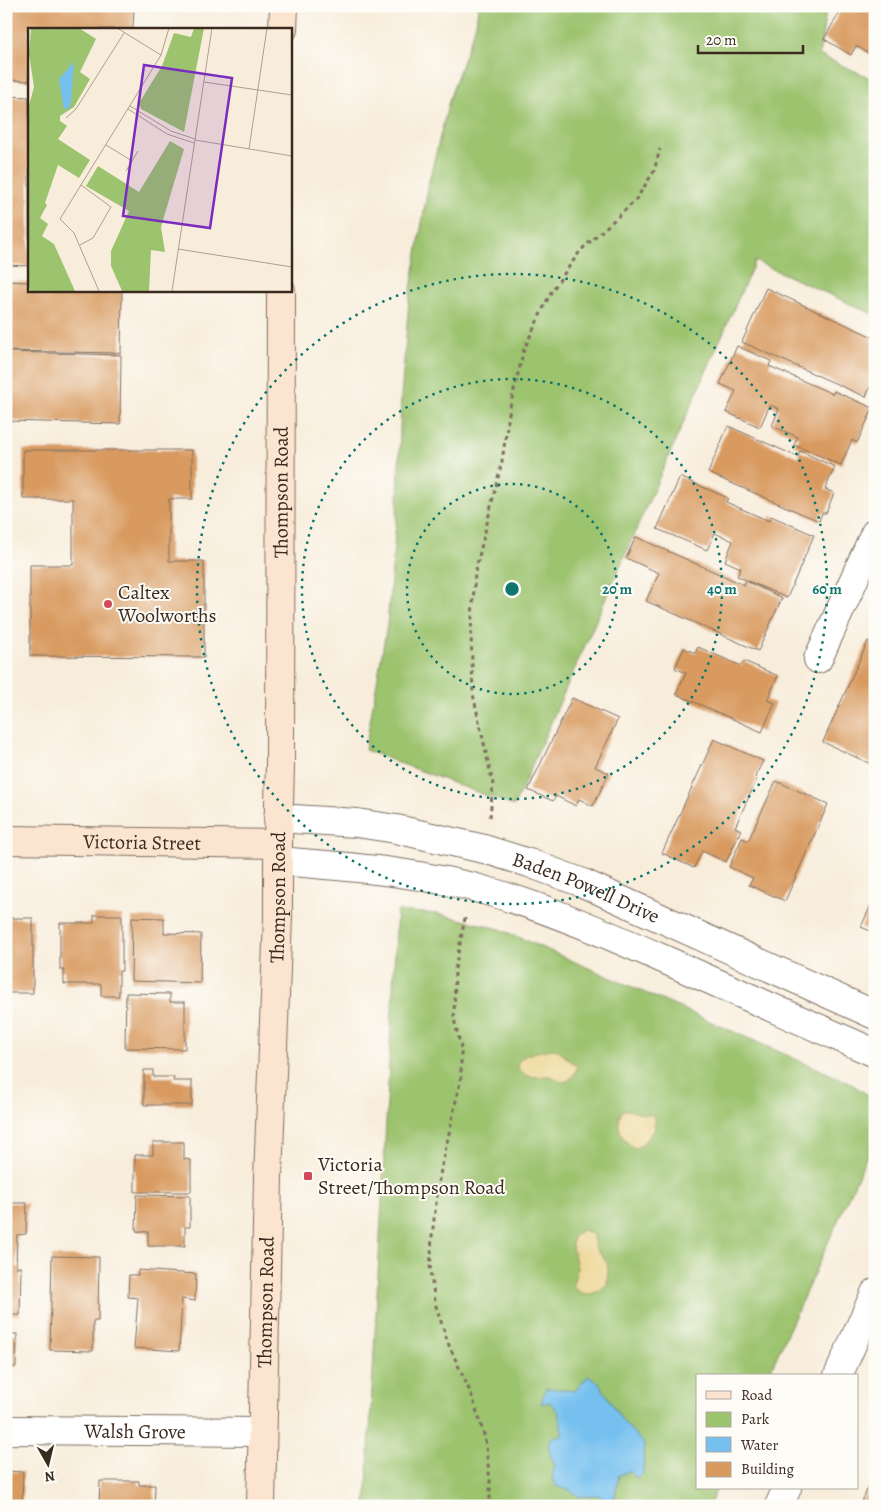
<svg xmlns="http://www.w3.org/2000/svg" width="881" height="1512" font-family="Alegreya,serif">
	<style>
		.green { fill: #9cc36e; stroke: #6c7646 }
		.sand { fill: #eeda9e; stroke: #94825e }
		.water { fill: #75c0ef; stroke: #587586 }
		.building { fill: #d89a5f }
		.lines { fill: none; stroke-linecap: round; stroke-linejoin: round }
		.street-casing { stroke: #7d6e60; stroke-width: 30 }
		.secondary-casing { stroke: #7d6e60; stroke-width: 30 }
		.path { stroke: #7d6e60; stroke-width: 3; stroke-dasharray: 4 4; stroke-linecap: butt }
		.street { stroke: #fff; stroke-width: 28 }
		.secondary { stroke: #fce5d0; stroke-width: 28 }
		.ring { fill: none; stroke: #0f766e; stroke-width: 2.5; stroke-dasharray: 2.5 5 }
		.poi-dot { fill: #d1495b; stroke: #fdfcf7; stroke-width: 2 }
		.labels { text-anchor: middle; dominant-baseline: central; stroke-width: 4; stroke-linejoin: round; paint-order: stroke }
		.street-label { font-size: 20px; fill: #3b2a1e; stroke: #fdfcf7 }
		.poi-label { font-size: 20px; fill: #3b2a1e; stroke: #fdfcf7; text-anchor: start }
		.inset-road { fill: none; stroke: #ac9f8f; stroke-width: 1 }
		.view { fill: #7b2cbf; fill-opacity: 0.15; stroke: #7b2cbf; stroke-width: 2.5 }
		.inset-edge { fill: none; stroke: #3b2a1e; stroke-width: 2.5 }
		.centre { fill: #0f766e; stroke: #fdfcf7; stroke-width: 2.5 }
		.ring-label { font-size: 15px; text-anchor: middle; font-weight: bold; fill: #0f766e; stroke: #fdfcf7; stroke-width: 4; stroke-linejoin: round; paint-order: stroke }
	</style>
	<rect width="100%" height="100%" fill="#fdfcf7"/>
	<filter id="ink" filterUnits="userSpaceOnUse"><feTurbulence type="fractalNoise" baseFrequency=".02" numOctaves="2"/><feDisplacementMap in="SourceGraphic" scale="10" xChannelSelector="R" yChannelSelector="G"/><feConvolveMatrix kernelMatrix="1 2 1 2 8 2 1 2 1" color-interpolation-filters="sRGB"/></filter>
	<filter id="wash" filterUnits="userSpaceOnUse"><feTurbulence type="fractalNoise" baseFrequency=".0096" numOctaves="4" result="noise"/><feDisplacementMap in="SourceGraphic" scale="20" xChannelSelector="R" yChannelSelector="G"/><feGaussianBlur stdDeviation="1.12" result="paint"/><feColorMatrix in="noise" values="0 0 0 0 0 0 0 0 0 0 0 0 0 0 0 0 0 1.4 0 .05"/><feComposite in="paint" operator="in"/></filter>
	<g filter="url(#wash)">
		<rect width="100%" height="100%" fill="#f8eddb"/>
		<!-- green -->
		<g class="green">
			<path d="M 478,6 L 827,6 L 819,55 L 875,80 L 875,315 L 755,261 L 514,806 L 365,750 L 387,625 L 398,502 L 401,396 L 409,301 L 429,181 L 450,97 L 476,24 Z"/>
			<path d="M 397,911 L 439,914 L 500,929 L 848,1082 L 870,1096 L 875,1119 L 875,1138 L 768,1376 L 697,1376 L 697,1488 L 717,1488 L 709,1506 L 366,1506 Z"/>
		</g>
		<!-- sand -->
		<g class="sand">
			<path d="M 551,1049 L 559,1050 C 564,1057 571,1060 577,1067 C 575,1076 567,1086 557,1080 C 553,1078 552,1075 546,1076 C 535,1077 521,1079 517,1064 C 524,1052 539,1052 551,1049 Z"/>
			<path d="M 623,1110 C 633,1109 640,1116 650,1114 L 654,1117 L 655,1129 L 647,1138 L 642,1145 L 635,1148 C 621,1141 614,1124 623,1110 Z"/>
			<path d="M 583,1230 L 593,1235 C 595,1253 597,1248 605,1260 C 610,1266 607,1276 607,1284 C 596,1295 585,1298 573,1287 C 573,1280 577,1275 577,1268 C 576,1253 563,1239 583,1230 Z"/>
		</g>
		<!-- water -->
		<path class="water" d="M 588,1376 L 599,1383 L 622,1420 L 644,1444 L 643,1473 L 636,1478 L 630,1471 L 619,1475 L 614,1500 L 607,1500 L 597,1495 L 580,1497 L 571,1491 L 556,1486 L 552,1478 L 555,1465 L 550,1454 L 548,1442 L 554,1436 L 563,1436 L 558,1411 L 550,1402 L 541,1404 L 546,1388 L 575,1391 Z"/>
		<g id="blocks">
			<!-- building -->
			<g class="building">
				<path d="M 6,6 L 134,6 L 133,29 L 29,29 L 29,81 L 6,80 Z"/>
				<path d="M 843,6 L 875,6 L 875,57 L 856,46 L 851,55 L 824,39 Z"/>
				<path d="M 6,96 L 29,97 L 29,266 L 6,265 Z"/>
				<path d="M 6,281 L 29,282 L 29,290 L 122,290 L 121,353 L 6,351 Z"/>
				<path d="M 766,288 L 875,338 L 875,389 L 870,387 L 866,397 L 742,342 Z"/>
				<path d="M 737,346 L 771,361 L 769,366 L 833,394 L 834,391 L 873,408 L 857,443 L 852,440 L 841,465 L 794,445 L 798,437 L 772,426 L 779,409 L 770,405 L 760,427 L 726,412 L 736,391 L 720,384 Z"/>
				<path d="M 6,352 L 121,355 L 120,424 L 6,421 Z"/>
				<path d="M 728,426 L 798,457 L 800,451 L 835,467 L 825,489 L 834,493 L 826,513 L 822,513 L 819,521 L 708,473 Z"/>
				<path d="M 23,450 L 192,450 L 192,499 L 169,499 L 169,561 L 204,561 L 204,657 L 30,656 L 30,565 L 73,565 L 73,499 L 23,499 Z"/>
				<path d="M 680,477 L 728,498 L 726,502 L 769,521 L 771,516 L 814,535 L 787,598 L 737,576 L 741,568 L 725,561 L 733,541 L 715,533 L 707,550 L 657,529 Z"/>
				<path d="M 636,537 L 744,585 L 746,581 L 782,598 L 758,651 L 646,601 L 659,573 L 626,558 Z"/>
				<path d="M 868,641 L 875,644 L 875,760 L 873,765 L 823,742 Z"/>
				<path d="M 698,647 L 741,666 L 744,661 L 778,676 L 767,700 L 775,703 L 762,732 L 676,694 L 686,673 L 675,668 L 684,648 L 695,653 Z"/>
				<path d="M 572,698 L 618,719 L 595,767 L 609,773 L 593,806 L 579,799 L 576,806 L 556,796 L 553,801 L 528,790 Z"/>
				<path d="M 714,739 L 763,761 L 755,777 L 757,779 L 735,827 L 741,830 L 726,862 L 702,851 L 694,868 L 662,853 Z"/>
				<path d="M 776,781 L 828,804 L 785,901 L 749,885 L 753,878 L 729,867 L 742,838 L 748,841 Z"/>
				<path d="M 875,896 L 875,933 L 861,927 Z"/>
				<path d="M 94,915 L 122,915 L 122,971 L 119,971 L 119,996 L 101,996 L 101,984 L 64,984 L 64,970 L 60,970 L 60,923 L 94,923 Z"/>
				<path d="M 132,917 L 164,918 L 164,933 L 201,934 L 200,983 L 131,981 Z"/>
				<path d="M 7,918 L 33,918 L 33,993 L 8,993 L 8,987 L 6,987 Z"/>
				<path d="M 126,993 L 170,994 L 170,1002 L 185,1002 L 185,1049 L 125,1048 Z"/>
				<path d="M 144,1070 L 153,1070 L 153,1077 L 174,1077 L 173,1081 L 192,1081 L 192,1105 L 144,1105 Z"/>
				<path d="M 153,1142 L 184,1142 L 184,1159 L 191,1160 L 191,1192 L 135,1192 L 135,1155 L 153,1155 Z"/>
				<path d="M 137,1195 L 190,1196 L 190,1227 L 185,1227 L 185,1246 L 148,1246 L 148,1232 L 136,1231 Z"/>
				<path d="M 6,1203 L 27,1203 L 26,1234 L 17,1235 L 16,1267 L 21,1267 L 20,1315 L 6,1315 Z"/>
				<path d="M 52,1256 L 99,1257 L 98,1321 L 93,1321 L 93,1351 L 50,1350 Z"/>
				<path d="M 138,1270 L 196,1274 L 195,1301 L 182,1299 L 179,1351 L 134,1348 L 138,1298 L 128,1297 L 129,1275 L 138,1275 Z"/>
				<path d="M 6,1334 L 17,1334 L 16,1367 L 6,1367 Z"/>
				<path d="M 6,1471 L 23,1472 L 22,1506 L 6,1506 Z"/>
				<path d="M 100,1481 L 139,1481 L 139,1485 L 155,1485 L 154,1506 L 99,1506 Z"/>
				<path d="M 871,1481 L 875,1483 L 875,1506 L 860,1506 Z"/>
			</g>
		</g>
	</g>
	<g filter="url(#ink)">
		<use href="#blocks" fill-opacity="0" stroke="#7d6e60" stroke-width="1"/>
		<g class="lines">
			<!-- street casing -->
			<g class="street-casing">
				<g id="street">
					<path d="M 818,659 L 875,533"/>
					<path id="s1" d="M 278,818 L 357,823 L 396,829 L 484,849 L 529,863 L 583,883 L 875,1015"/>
					<path d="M 278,861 C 351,867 424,872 494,893 C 555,911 613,937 670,962 C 739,993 806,1023 875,1053"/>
					<path d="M 838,1376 L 875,1293"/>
					<path id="s2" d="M 6,1430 L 262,1432"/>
					<path d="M 779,1506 L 787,1488"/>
				</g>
			</g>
			<!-- secondary casing -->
			<g class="secondary-casing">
				<g id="secondary">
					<path d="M 283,29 L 284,6"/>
					<path id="s3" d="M 6,840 L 278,844"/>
					<path id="s4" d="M 261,1506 L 268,1178 L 278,917 L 278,844 L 280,764 L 281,290"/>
				</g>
			</g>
			<!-- path -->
			<g class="path">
				<path d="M 490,817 L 493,784 L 473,694 L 471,632 L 475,573 L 502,461 L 510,407 L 524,349 L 551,292 L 581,250 L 635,201 L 654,171 L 660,149"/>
				<path d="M 465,918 L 455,969 L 454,1019 L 461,1048 L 461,1078 L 439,1179 L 432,1236 L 430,1271 L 436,1306 L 448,1343 L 472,1396 L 485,1438 L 490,1481 L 490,1506"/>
			</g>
			<!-- street -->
			<use href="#street" class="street"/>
			<!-- secondary -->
			<use href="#secondary" class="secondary"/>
		</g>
	</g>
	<!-- distance rings -->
	<g class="ring">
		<circle cx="512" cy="589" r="105"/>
		<circle cx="512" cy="589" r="210"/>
		<circle cx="512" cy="589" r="315"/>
	</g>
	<!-- markers -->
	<g class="poi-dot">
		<circle cx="108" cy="604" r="5"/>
		<rect x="303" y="1171" width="10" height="10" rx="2.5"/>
	</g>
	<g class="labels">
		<!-- street labels -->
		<g class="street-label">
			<text stroke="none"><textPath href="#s4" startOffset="1014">Thompson Road</textPath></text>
			<text stroke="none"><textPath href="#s3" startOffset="136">Victoria Street</textPath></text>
			<text stroke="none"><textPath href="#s1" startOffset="318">Baden Powell Drive</textPath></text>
			<text stroke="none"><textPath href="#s4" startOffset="609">Thompson Road</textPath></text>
			<text stroke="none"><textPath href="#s4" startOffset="204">Thompson Road</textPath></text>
			<text stroke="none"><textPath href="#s2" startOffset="129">Walsh Grove</textPath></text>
		</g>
		<!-- poi labels -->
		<g class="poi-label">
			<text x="118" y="592">Caltex<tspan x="118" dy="23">Woolworths</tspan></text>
			<text x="318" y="1164">Victoria<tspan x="318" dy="23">Street/Thompson Road</tspan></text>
		</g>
	</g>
	<!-- overview -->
	<g transform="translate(28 28)">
		<rect width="264" height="264" fill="#f8eddb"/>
		<path d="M 3,0 L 51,0 L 68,11 L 52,44 L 62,51 L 46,79 L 32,88 L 32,93 L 39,98 L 30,111 L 62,132 L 51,150 L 30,137 L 17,175 L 19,177 L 12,190 L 20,196 L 14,208 L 26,216 L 47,263 L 2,263 L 0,253 L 0,81 L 6,59 L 1,26 ZM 166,0 L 176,0 L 156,104 L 113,81 L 111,75 L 134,38 L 146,5 L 163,9 ZM 142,113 L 156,121 L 133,199 L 137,224 L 123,222 L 121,263 L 94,263 L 83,238 L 83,223 L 101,183 L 58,158 L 70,138 L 111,164 Z" fill="#9cc36e"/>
		<path d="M 46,34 L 43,74 L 41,80 L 36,81 L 31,51 Z" fill="#75c0ef"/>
		<path class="inset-road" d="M 89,0 L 133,27M 176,54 L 264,67M 102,78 L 143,103 L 167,111M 100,81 L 139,106 L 166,115M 38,90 L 48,81 L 96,5M 167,112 L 264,128M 78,117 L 104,133M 221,121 L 239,0M 98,143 L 110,123M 52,217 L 65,210 L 83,179 L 53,157M 150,221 L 264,239M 71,263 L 46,205 L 32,191 L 133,27 L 141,0M 144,263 L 184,0"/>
		<path class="view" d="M 116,37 L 204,50 L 182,200 L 95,188 Z"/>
		<rect width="264" height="264" class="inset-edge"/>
	</g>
	<circle cx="512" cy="589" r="8" class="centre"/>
	<g class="ring-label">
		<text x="617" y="594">20 m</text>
		<text x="722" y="594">40 m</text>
		<text x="827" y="594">60 m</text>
	</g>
	<!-- margin -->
	<rect width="881" height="1512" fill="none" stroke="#fdfcf7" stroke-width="25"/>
	<!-- legend -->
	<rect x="696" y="1374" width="162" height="115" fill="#fdfcf7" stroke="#afa8a0"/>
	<rect x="706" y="1391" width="25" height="8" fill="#fce5d0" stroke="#afa8a0"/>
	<text x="741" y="1400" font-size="15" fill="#3b2a1e">Road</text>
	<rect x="706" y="1412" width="25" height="15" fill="#9cc36e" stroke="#afa8a0"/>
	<text x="741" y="1424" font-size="15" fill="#3b2a1e">Park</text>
	<rect x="706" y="1437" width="25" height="15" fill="#75c0ef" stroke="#afa8a0"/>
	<text x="741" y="1450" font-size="15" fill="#3b2a1e">Water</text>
	<rect x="706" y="1462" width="25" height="15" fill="#d89a5f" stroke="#afa8a0"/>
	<text x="741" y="1474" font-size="15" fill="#3b2a1e">Building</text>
	<!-- north arrow -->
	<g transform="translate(48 1464) rotate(172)" stroke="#fdfcf7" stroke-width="4" paint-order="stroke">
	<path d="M0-4L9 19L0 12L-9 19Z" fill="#3b2a1e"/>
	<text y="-8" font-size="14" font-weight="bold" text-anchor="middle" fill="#3b2a1e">N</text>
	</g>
	<!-- scale -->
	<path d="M698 45v8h105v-8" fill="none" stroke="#3b2a1e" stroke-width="2.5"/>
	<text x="706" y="45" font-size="15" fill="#3b2a1e" stroke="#fdfcf7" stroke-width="4" paint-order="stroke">20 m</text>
</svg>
